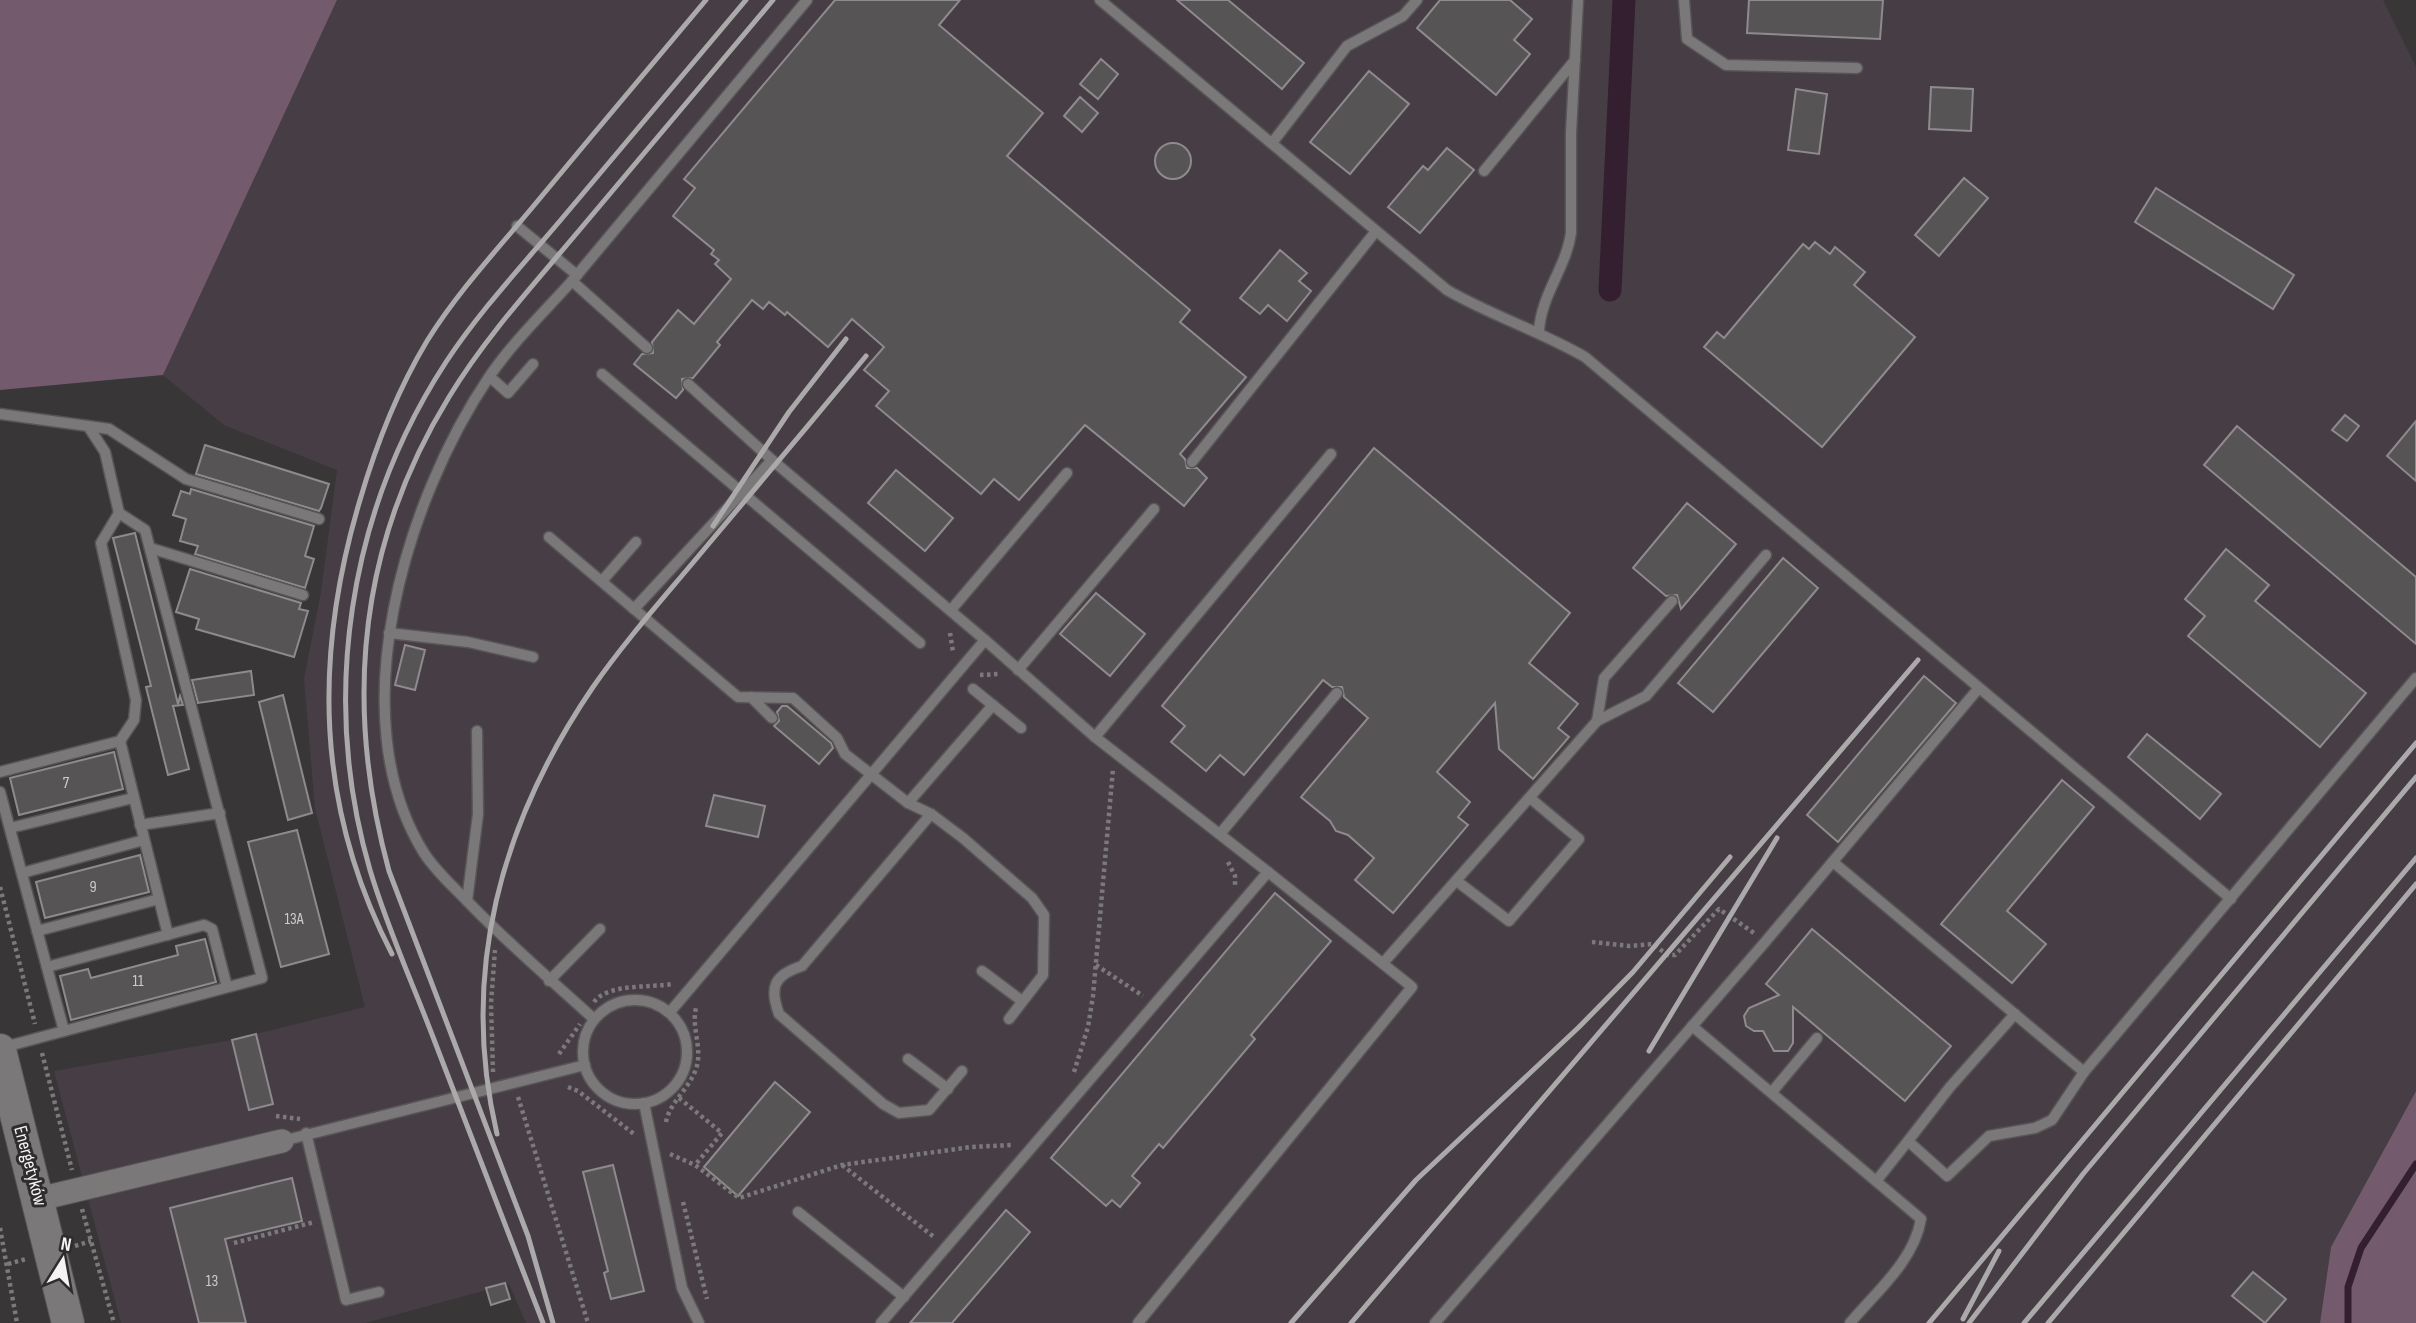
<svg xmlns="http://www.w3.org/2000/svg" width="2416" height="1323" font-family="'Sofia Sans Condensed',sans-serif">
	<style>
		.built { fill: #463e44 }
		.forest { fill: #735b6d }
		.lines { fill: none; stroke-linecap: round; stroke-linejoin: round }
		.stream { stroke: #331f2f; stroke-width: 7 }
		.canal { stroke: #331f2f; stroke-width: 23 }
		.building { fill: #575456; stroke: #8e8a8d; stroke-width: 2 }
		.lane-casing { stroke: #575556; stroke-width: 13 }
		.street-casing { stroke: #575556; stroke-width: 25 }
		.secondary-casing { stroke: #575556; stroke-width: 34 }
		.path { stroke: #7c797b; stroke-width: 4.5; stroke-dasharray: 3.5 3.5; stroke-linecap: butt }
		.lane { stroke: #7b787a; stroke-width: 10 }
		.street { stroke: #7b787a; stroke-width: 23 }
		.secondary { stroke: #7b787a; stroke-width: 32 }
		.rail { stroke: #aca9ab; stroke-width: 5 }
		.labels { text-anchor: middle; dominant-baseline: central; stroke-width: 6; stroke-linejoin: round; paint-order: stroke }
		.number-label { font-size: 16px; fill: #cecbcc }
		.street-label { font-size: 19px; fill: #f5f3f4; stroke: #2f2c2e }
	</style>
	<rect width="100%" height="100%" fill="#393638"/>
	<!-- built -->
	<path class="built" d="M 337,0 L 2383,0 L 2416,67 L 2416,1091 L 2331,1247 L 2320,1323 L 526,1323 L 509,1284 L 365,1323 L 121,1323 L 54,1071 L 232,1040 L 365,1007 L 315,808 L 304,679 L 321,592 L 337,470 L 224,425 L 163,375 Z"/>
	<!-- forest -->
	<g class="forest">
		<path d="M 0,0 L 337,0 L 163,375 L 0,390 Z"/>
		<path d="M 2416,1091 L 2416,1323 L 2320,1323 L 2331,1247 Z"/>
	</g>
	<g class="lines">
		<!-- stream -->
		<path class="stream" d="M 2348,1323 L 2348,1287 L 2361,1248 L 2416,1164"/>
		<!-- canal -->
		<path class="canal" d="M 1610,290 L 1624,0"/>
	</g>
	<!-- building -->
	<g class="building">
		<path d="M 835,0 L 960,0 L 939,25 L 1043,113 L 1007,156 L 1190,310 L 1180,322 L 1246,377 L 1180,454 L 1185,459 L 1187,468 L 1197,468 L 1207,478 L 1184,506 L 1085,425 L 1019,500 L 994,479 L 981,494 L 876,406 L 889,391 L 864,370 L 884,347 L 852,319 L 828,347 L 787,312 L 785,315 L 769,302 L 763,309 L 752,300 L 717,342 L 720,345 L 693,378 L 682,379 L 683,390 L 676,398 L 634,364 L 642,354 L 653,353 L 652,342 L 678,310 L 694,324 L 731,279 L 715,264 L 719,260 L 711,254 L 714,250 L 673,216 L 695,188 L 684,179 Z"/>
		<path d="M 1177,0 L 1228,0 L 1304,63 L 1282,89 Z"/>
		<path d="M 1440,0 L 1510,0 L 1532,19 L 1514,40 L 1530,54 L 1496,95 L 1417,28 Z"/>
		<path d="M 1749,0 L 1883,0 L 1880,39 L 1747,33 Z"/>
		<path d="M 1101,59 L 1118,74 L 1098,99 L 1080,84 Z"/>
		<path d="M 1369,71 L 1409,104 L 1350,174 L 1310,142 Z"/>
		<path d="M 1931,87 L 1973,89 L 1971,131 L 1929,129 Z"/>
		<path d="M 1796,89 L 1827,94 L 1819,154 L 1788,150 Z"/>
		<path d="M 1080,97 L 1098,113 L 1082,132 L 1064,116 Z"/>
		<circle cx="1173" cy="161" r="18"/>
		<path d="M 1447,148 L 1474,170 L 1420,233 L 1388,207 L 1423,166 L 1428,170 Z"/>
		<path d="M 1964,178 L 1988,198 L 1939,256 L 1915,235 Z"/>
		<path d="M 2156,188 L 2294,275 L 2273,309 L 2135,222 Z"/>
		<path d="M 1815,242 L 1830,254 L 1835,247 L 1865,272 L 1854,285 L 1915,337 L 1822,447 L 1704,347 L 1717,332 L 1724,338 L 1803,244 L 1809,249 Z"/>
		<path d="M 1280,250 L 1307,273 L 1299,281 L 1311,291 L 1287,321 L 1268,305 L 1260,314 L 1240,298 Z"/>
		<path d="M 2345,415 L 2359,426 L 2347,441 L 2332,430 Z"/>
		<path d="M 2416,421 L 2416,481 L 2387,456 Z"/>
		<path d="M 2237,426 L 2416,577 L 2416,644 L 2204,465 Z"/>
		<path d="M 205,445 L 329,484 L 321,508 L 319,511 L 196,474 Z"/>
		<path d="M 1374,448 L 1570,613 L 1529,663 L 1578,704 L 1558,728 L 1569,737 L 1533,779 L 1499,749 L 1495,703 L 1437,772 L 1470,802 L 1458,817 L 1468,825 L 1393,913 L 1355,880 L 1374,858 L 1348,835 L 1336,831 L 1330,821 L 1301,797 L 1368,718 L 1344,697 L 1342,687 L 1332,687 L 1323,680 L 1244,775 L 1220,755 L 1206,771 L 1171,742 L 1185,726 L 1162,706 Z"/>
		<path d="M 896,470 L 953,518 L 925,551 L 868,503 Z"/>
		<path d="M 191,489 L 314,526 L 305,556 L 314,559 L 305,588 L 195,554 L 198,546 L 180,541 L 186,519 L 173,515 L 181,491 L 190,494 Z"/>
		<path d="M 1687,503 L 1736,544 L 1681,609 L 1677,595 L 1666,596 L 1633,568 Z"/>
		<path d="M 135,533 L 178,704 L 180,696 L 183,705 L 173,706 L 189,769 L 168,775 L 146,687 L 151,686 L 113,538 Z"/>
		<path d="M 2226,549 L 2269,585 L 2255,601 L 2366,693 L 2320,747 L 2188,636 L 2205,616 L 2185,599 Z"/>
		<path d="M 1783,558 L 1818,588 L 1713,712 L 1678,683 Z"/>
		<path d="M 190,569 L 301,603 L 299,609 L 308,611 L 294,657 L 196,629 L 199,619 L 176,612 Z"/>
		<path d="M 1096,593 L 1145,634 L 1110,676 L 1060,634 Z"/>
		<path d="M 405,645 L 425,650 L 415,690 L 395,685 Z"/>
		<path d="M 251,671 L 254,695 L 198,703 L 192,680 Z"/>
		<path d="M 1924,676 L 1956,703 L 1838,842 L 1807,815 Z"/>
		<path d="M 283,695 L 312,813 L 288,820 L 259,702 Z"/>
		<path d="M 782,706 L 787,706 L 831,743 L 833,748 L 819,764 L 774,726 L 779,721 L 777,712 Z"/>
		<path d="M 2147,734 L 2221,794 L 2200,819 L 2128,757 Z"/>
		<path d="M 114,752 L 123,789 L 19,815 L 10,778 Z"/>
		<path d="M 2062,780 L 2094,807 L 2007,911 L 2046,944 L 2012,983 L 1941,924 Z"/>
		<path d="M 714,795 L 765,806 L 758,837 L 706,826 Z"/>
		<path d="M 297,830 L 329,954 L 281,967 L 248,842 Z"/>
		<path d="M 140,855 L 149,892 L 45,918 L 36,882 Z"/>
		<path d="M 1275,893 L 1331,941 L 1251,1035 L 1255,1039 L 1163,1148 L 1159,1144 L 1132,1176 L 1140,1183 L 1120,1207 L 1112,1200 L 1106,1206 L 1051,1158 Z"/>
		<path d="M 1812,929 L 1951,1046 L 1905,1101 L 1793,1007 L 1793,1043 L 1788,1051 L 1774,1051 L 1763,1031 L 1754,1031 L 1746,1026 L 1744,1016 L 1749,1008 L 1779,995 L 1766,984 Z"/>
		<path d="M 205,939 L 216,982 L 71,1020 L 60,976 L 88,969 L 91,978 L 178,955 L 176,946 Z"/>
		<path d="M 256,1034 L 273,1104 L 249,1110 L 232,1040 Z"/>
		<path d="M 775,1082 L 810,1112 L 738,1196 L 704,1167 Z"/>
		<path d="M 613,1165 L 644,1291 L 611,1299 L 604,1273 L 608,1271 L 583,1172 Z"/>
		<path d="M 292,1178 L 302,1221 L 225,1239 L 246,1323 L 199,1323 L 170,1208 Z"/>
		<path d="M 1006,1210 L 1030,1232 L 952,1323 L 910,1323 Z"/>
		<path d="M 2253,1272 L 2286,1299 L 2265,1323 L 2232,1296 Z"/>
		<path d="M 505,1283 L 510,1299 L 491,1305 L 486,1288 Z"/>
	</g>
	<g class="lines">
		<!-- lane casing -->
		<g class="lane-casing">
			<g id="lane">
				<path d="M 1100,0 L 1447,290 C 1492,316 1540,331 1585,357 L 2231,899"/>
				<path d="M 1684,0 L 1687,39 L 1726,65 L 1857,68"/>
				<path d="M 1272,143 L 1347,46 L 1403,16 L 1417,0"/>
				<path d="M 1484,171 L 1575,60"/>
				<path d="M 517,226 L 577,275"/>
				<path d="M 572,281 C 544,312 513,342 489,377 C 406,500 339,717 424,853 C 437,873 454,887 470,904 C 510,945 552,981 594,1019"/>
				<path d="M 1539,331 C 1541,295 1566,268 1571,233 L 1571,133 L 1578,0"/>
				<path d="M 647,348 L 572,281 L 807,0"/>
				<path d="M 602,374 L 920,643"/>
				<path d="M 490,377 L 508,393 L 533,364"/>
				<path d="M 688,384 L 772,460 L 985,640"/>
				<path d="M 0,414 L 88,426 L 105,452 L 119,513 L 145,530 L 262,978 L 64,1031"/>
				<path d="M 88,426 L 109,429 L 186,479 L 319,519"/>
				<path d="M 1192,462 L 1376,231"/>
				<path d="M 549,537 L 738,697 L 793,698 L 837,738 L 845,754 L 908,803 L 931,814 L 963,838 L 1032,898 L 1044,915 L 1043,975 L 1009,1019"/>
				<path d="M 150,548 L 303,595"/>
				<path d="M 602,581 L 636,542"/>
				<path d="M 634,609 L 772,460"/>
				<path d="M 951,610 L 1067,473"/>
				<path d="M 389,633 L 468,642 L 533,657"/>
				<path d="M 1018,670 L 1154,509"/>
				<path d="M 973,689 L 1021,728"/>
				<path d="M 751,697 L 772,718"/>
				<path d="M 1597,721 L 1646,696 L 1766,555"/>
				<path d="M 1095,737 L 1331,454"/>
				<path d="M 120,741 L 168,935"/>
				<path d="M 0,772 L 120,741 L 134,720 L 136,700 L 101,543 L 119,513"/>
				<path d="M 0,792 L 64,1031 L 1,1048"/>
				<path d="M 908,803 L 993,705"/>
				<path d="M 931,814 L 802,966 C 774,975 769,987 779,1014 L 883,1104 L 899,1113 L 929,1110 L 962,1071"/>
				<path d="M 140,825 L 220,813"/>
				<path d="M 10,828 L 133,798"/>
				<path d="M 1220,834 L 1337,693"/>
				<path d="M 1833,862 L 2084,1072"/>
				<path d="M 22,873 L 144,840"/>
				<path d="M 1458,882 L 1509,921 L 1579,839 L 1530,798"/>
				<path d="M 467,901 L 478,814 L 477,731"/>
				<path d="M 37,931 L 159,899"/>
				<path d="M 1384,962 L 1597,721 L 1604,678 L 1672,601"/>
				<path d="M 47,967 L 204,925 L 212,929 L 227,987"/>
				<path d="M 982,971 L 1022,1001"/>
				<path d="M 549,981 L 600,929"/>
				<circle cx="635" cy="1052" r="52"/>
				<path d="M 670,1012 L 985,640 L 1095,737 L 1268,872 L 881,1323"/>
				<path d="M 1692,1026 L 1921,1219 C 1914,1261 1876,1292 1850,1323"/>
				<path d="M 908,1059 L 948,1089"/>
				<path d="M 1772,1092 L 1817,1038"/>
				<path d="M 644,1103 L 682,1288 L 699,1323"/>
				<path d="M 306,1133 L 346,1300 L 379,1292"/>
				<path d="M 282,1141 L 585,1065"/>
				<path d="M 1908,1141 L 1950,1087 L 2015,1014"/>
				<path d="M 1877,1180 L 1908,1141 L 1947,1176 L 1989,1136 L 2035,1128 L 2052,1120 L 2084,1072 L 2416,678"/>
				<path d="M 798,1212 L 904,1297"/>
				<path d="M 1138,1323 L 1412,987 L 1268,872"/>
				<path d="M 1435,1323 L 1766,941 L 1978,689"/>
			</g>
		</g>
		<!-- street casing -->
		<g class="street-casing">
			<path id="street" d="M 39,1199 L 282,1141"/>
		</g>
		<!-- secondary casing -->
		<g class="secondary-casing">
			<path id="secondary" d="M 0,1050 L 68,1323"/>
		</g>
		<!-- path -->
		<g class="path">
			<path d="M 950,633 L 953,652"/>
			<path d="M 980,675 L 999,674"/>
			<path d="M 1228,862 L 1235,876 L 1235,886"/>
			<path d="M 0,887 L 35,1024"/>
			<path d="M 1592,942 L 1630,946 L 1652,944 L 1668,955 L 1675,955 L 1719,909 L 1754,933"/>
			<path d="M 1096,965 L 1143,996"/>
			<path d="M 594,1002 C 608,983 651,988 672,984"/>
			<path d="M 42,1053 L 72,1170"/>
			<path d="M 559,1054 L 580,1024"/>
			<path d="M 493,1072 L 491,1003 L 495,950"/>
			<path d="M 1074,1072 L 1088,1027 L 1093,996 L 1113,769"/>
			<path d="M 568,1087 L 578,1091 L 634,1134"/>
			<path d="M 518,1097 L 588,1323"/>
			<path d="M 679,1098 L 722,1133 L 695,1165"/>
			<path d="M 276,1116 L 300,1119"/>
			<path d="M 666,1122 C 670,1102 689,1089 696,1069 C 703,1049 691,1028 696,1008"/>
			<path d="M 670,1154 L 695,1165 L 739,1198 L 842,1165 L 971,1147 L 1012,1145"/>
			<path d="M 842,1165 L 934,1237"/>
			<path d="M 683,1202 L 707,1299"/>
			<path d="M 82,1209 L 114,1323"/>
			<path d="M 0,1228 L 17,1323"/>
			<path d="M 234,1243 L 314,1222"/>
			<path d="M 75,1246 L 91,1241"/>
			<path d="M 8,1264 L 26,1259"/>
		</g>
		<!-- lane -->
		<use href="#lane" class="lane"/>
		<!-- street -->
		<use href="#street" class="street"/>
		<!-- secondary -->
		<use href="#secondary" class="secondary"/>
		<!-- rail -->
		<g class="rail">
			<path d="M 713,526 L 789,412 L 846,339"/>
			<path d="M 392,954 C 316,807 313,657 360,500 C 376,445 397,391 427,341 C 457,293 495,252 531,209 C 589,139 647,70 706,0"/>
			<path d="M 1649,1051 L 1777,838"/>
			<path d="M 497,1134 C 459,973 501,822 593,687 C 627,638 668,593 706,547 C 760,483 813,420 866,356"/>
			<path d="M 1963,1319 L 1999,1251"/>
			<path d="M 543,1323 C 506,1228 469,1133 433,1037 C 412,982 387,927 370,870 C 320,698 348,512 446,362 C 479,312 520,268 559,222 C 621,148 684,74 746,0"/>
			<path d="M 553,1323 L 528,1236 L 389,871 C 344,706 358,545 449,397 C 486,336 536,282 582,227 C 646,151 709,76 773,0"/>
			<path d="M 1291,1323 L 1416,1180 L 1579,1027 L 1633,972 L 1730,857"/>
			<path d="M 1351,1323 L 1918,660"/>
			<path d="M 1929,1323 L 2416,743"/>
			<path d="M 1969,1323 L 2083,1174 L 2416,777"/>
			<path d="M 2024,1323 L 2416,858"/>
			<path d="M 2048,1323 L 2416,884"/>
		</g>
	</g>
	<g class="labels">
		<!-- number labels -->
		<g class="number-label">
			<text x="66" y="783">7</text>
			<text x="93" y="887">9</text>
			<text x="294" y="919">13A</text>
			<text x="138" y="981">11</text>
			<text x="212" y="1281">13</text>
		</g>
		<!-- street labels -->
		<g class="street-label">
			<text transform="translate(30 1166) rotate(75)">Energetyków</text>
		</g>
	</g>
	<!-- north arrow -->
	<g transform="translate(63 1260) rotate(11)" stroke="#2f2c2e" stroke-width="5" paint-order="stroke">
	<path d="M0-5L12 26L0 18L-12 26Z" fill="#f5f3f4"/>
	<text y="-10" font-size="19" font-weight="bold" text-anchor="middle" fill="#f5f3f4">N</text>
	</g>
</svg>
